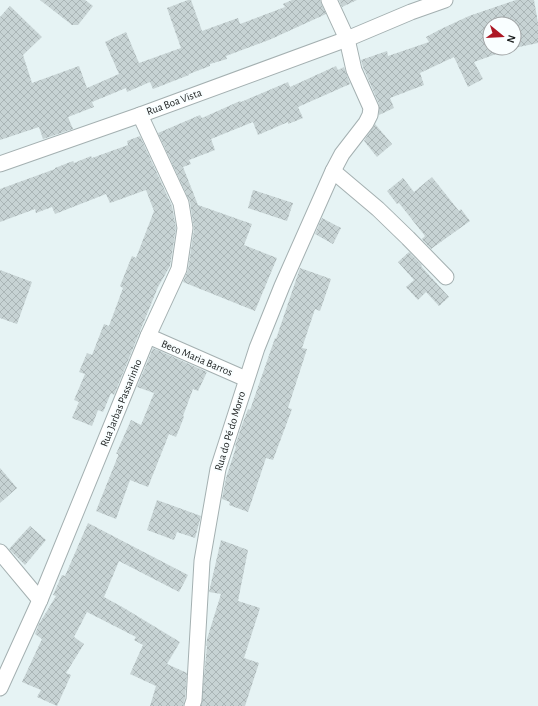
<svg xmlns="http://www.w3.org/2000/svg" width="538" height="706" font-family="'Alegreya Sans',sans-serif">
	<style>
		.building { fill: url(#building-cross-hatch) }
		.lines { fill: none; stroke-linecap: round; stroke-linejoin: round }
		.minor-casing { stroke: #a4b0b1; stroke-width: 17 }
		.minor { stroke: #fff; stroke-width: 15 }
		.labels { text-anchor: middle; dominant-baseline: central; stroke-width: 4; stroke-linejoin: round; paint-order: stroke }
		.street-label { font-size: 11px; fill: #1a1e1e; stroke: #f9feff }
	</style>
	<defs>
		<pattern id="building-cross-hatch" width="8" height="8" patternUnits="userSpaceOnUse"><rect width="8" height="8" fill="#c7d3d4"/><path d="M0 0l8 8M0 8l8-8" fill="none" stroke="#aab5b6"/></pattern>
	</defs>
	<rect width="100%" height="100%" fill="#e6f3f4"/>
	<!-- building -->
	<g class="building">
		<path d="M 40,0 L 85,0 L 93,6 L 78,25 L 72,25 Z"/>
		<path d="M 188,0 L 191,0 L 202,31 L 238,18 L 240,24 L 285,7 L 283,4 L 292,0 L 320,0 L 326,14 L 269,40 L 226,56 L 227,59 L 210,64 L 210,66 L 189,74 L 189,75 L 153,89 L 150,82 L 127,92 L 126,88 L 92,102 L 94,107 L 68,117 L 73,129 L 43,139 L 39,127 L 0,140 L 0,17 L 10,6 L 42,37 L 23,55 L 32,83 L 79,66 L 87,88 L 119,74 L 105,42 L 126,32 L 139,63 L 181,48 L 167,8 Z"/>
		<path d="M 339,0 L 357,0 L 342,7 Z"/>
		<path d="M 516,0 L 534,0 L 538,23 L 538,43 L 514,48 L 514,24 L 490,24 L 490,48 L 513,48 L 474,62 L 483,79 L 468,87 L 454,57 L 420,73 L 424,85 L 390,98 L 394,108 L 379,115 L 379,104 L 363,67 L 361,60 L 387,51 L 388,56 L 429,42 L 426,37 L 441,29 L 469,16 Z"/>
		<path d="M 336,66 L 338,70 L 344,67 L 350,84 L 298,107 L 303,118 L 288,124 L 288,122 L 258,135 L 253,122 L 211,139 L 215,150 L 189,160 L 191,164 L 183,167 L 198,205 L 252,224 L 244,245 L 277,258 L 255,311 L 183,282 L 188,270 L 194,229 L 190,202 L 158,133 L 200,115 L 202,118 L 240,101 L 241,102 L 288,82 L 290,87 Z"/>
		<path d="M 375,124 L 392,144 L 377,157 L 364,141 Z"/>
		<path d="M 140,136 L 172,206 L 176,228 L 170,266 L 158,287 L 114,395 L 111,393 L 103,412 L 98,410 L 92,426 L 72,418 L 79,402 L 74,400 L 85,374 L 79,372 L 87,353 L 92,355 L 104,324 L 109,326 L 123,288 L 120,286 L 132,256 L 136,258 L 154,211 L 146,190 L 110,203 L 106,194 L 55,214 L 52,207 L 36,213 L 35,209 L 0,222 L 0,189 L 55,169 L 55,168 L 73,161 L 74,163 L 91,156 L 92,158 L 128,145 L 127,141 Z"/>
		<path d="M 432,177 L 459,211 L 461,209 L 470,221 L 431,249 L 422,239 L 425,236 L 399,203 L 397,204 L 387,191 L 403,178 L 414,192 Z"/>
		<path d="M 253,190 L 293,203 L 287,221 L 248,208 Z"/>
		<path d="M 322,218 L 341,228 L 333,244 L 315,234 Z"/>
		<path d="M 409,252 L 422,265 L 421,266 L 449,297 L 439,306 L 426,292 L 418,300 L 406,287 L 414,280 L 398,262 Z"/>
		<path d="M 300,268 L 331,279 L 320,311 L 315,309 L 302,348 L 307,349 L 288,408 L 292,409 L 273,460 L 266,458 L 248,512 L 229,505 L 230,502 L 222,499 L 226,478 L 236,447 L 235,446 L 242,425 L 248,409 L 250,410 L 275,338 L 276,339 Z"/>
		<path d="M 0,270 L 32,282 L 17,324 L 0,318 Z"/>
		<path d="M 153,348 L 207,372 L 198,391 L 193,389 L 183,416 L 184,417 L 176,437 L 169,434 L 148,487 L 130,480 L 116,519 L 96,511 L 118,456 L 118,454 L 116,454 L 131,420 L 141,425 L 154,393 L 137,387 Z"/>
		<path d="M 0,468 L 17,488 L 0,503 Z"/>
		<path d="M 157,500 L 201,516 L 195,538 L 177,532 L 174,540 L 147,530 Z"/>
		<path d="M 88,523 L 188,575 L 179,592 L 119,561 L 104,597 L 124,608 L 180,642 L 167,664 L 187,673 L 185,698 L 183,706 L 150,706 L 156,686 L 130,674 L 143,645 L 134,640 L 136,637 L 87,612 L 74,637 L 84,644 L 66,673 L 71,675 L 57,706 L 37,697 L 41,690 L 22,682 L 42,639 L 35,634 L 39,624 L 56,596 L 53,595 L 62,575 L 65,576 Z"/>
		<path d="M 30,526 L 46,540 L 25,565 L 9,549 Z"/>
		<path d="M 221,540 L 248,550 L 238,601 L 260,608 L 244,658 L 259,663 L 245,706 L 201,706 L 207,646 L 206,646 L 207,639 L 221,594 L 209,592 Z"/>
	</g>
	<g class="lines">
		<!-- minor casing -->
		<g class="minor-casing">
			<g id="minor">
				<path d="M 0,164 L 140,115 L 347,39 L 411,12 L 445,0"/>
				<path d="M 333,171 L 378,209 L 408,238 L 446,277"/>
				<path d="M 148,336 L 246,379"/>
				<path d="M 0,552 L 40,600"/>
				<path d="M 0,688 L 40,600 L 148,336 L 179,269 L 185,228 L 181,203 L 140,115"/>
				<path d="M 192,706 L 194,700 L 202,561 L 218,469 L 257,348 L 282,286 L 333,171 L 342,154 L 366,123 L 370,115 L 371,108 L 354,70 L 347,39 L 329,0"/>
			</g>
		</g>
		<!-- minor -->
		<use href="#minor" class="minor"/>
	</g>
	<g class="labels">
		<!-- street labels -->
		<g class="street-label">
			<text transform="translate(174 102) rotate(-20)">Rua Boa Vista</text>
			<text transform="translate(197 358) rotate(23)">Beco Maria Barros</text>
			<text transform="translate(121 403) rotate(-68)">Rua Jarbas Passarinho</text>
			<text transform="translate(230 431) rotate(-73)">Rua do Pé do Morro</text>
		</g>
	</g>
	<!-- north arrow -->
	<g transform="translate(502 36) rotate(108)"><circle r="19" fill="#f9feff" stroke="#a0a4a5"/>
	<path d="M0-3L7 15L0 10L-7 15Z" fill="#ac1724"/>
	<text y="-6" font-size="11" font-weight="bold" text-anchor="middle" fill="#1a1e1e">N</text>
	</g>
</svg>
